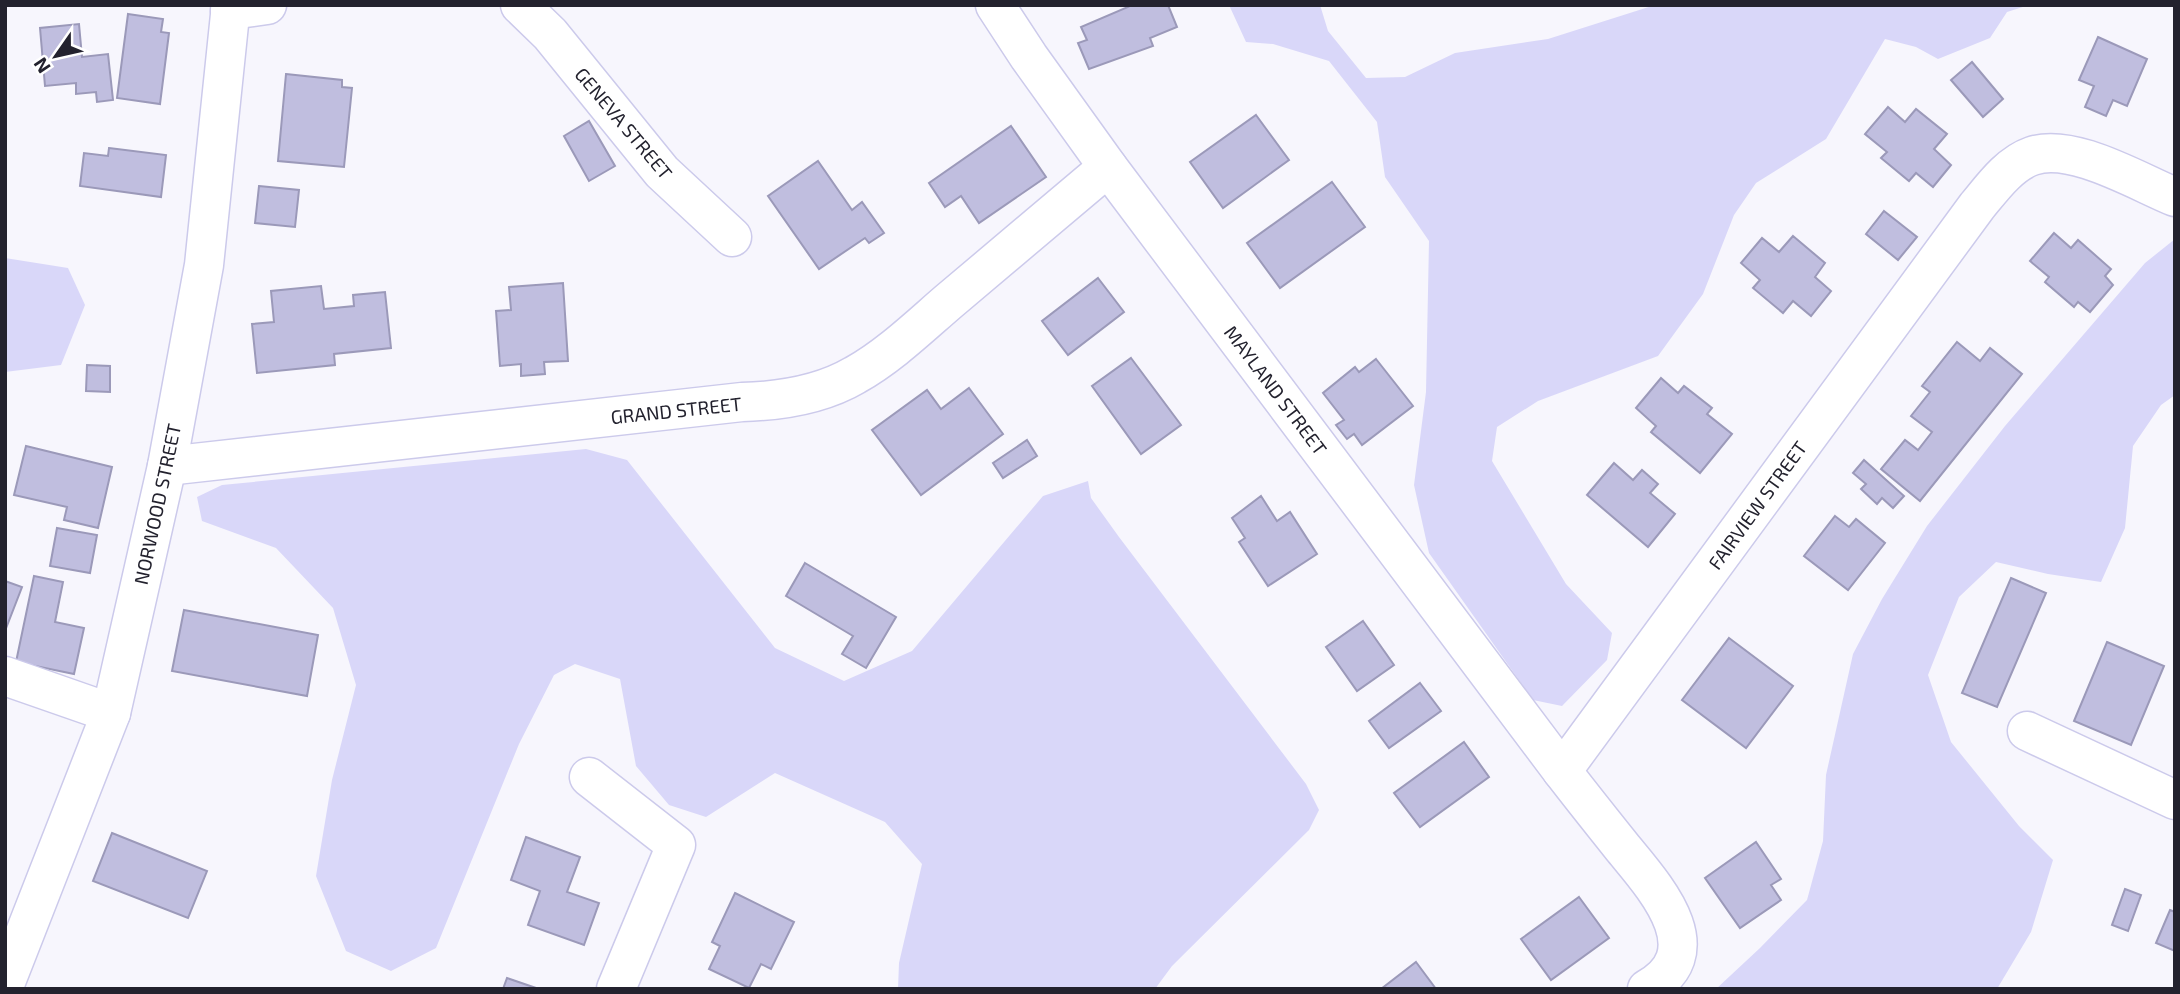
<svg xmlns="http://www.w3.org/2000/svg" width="2180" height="994" font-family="'Exo 2',sans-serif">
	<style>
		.green { fill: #d9d7f9 }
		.building { fill: #c0bedf; stroke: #9b99b9; stroke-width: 2 }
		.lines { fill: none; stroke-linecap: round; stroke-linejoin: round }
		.minor-casing { stroke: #cccaeb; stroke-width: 41 }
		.minor { stroke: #fff; stroke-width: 38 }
		.labels { text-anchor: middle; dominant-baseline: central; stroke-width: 7; stroke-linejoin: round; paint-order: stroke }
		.street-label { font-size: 19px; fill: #23222e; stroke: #fff }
	</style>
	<rect width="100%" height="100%" fill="#f7f6fd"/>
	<!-- green -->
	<g class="green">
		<path d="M 1229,5 L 1320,5 L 1328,31 L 1366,78 L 1405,77 L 1455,53 L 1548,39 L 1655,5 L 2029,5 L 2007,12 L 1990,38 L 1938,59 L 1916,47 L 1885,39 L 1826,139 L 1756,183 L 1734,215 L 1703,294 L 1658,356 L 1538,401 L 1497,427 L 1492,461 L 1566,584 L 1612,633 L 1607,660 L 1562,706 L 1533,700 L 1429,553 L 1414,485 L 1426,392 L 1429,241 L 1385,177 L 1377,122 L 1329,61 L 1273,44 L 1246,42 Z"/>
		<path d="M 2175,239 L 2175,395 L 2161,405 L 2133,446 L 2125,528 L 2101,582 L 2048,574 L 1996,562 L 1959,597 L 1928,675 L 1951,742 L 2019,826 L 2053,860 L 2031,932 L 1997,989 L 1716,989 L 1760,948 L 1807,900 L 1823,841 L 1826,775 L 1853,654 L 1882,599 L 1927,526 L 2005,426 L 2145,263 Z"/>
		<path d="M 5,258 L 68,268 L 85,305 L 61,365 L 5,372 Z"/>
		<path d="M 586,449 L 627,460 L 775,648 L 844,681 L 912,651 L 1043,496 L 1088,481 L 1091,498 L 1119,537 L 1306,784 L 1319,810 L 1309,830 L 1172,966 L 1155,989 L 898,989 L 899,963 L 922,864 L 885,822 L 775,773 L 706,817 L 669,805 L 636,766 L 620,679 L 575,664 L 554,675 L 519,744 L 436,948 L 391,971 L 346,951 L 316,876 L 332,780 L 356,685 L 333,608 L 276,548 L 202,521 L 197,497 L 222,485 Z"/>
	</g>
	<!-- building -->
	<g class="building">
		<path d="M 1126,5 L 1168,5 L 1177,27 L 1150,38 L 1153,46 L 1089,69 L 1078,43 L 1087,40 L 1081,27 L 1128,7 Z"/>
		<path d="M 128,14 L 163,19 L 161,32 L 169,33 L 160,104 L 117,98 Z"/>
		<path d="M 79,24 L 82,57 L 108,54 L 113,100 L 97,102 L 96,92 L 76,94 L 76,83 L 45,86 L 40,28 Z"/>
		<path d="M 2098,37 L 2147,59 L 2127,106 L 2113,100 L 2106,116 L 2085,107 L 2094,86 L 2079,80 Z"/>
		<path d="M 1972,62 L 2003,99 L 1983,117 L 1951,80 Z"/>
		<path d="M 286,74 L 342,80 L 342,87 L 352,88 L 344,167 L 278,161 Z"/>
		<path d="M 1888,107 L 1905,122 L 1916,109 L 1947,134 L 1934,149 L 1951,165 L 1933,187 L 1916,173 L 1909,181 L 1881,158 L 1887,152 L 1865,134 Z"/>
		<path d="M 1256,115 L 1289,160 L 1223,208 L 1190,162 Z"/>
		<path d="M 589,121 L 615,166 L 589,181 L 564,136 Z"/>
		<path d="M 1011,126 L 1046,177 L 979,223 L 961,196 L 945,207 L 929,183 Z"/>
		<path d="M 109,148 L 166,155 L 161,197 L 80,186 L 84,153 L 108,156 Z"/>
		<path d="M 818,161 L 852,210 L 862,202 L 884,233 L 869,243 L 865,238 L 819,269 L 768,196 Z"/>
		<path d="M 1332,182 L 1365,227 L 1280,288 L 1247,243 Z"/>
		<path d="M 259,186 L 299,190 L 295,227 L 255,223 Z"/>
		<path d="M 1884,211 L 1917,237 L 1898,260 L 1866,234 Z"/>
		<path d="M 2054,233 L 2071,248 L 2078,240 L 2111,269 L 2105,276 L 2113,285 L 2090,312 L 2078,302 L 2074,307 L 2045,282 L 2049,277 L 2030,261 Z"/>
		<path d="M 1793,236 L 1825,263 L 1815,277 L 1831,291 L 1811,316 L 1793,301 L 1783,313 L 1753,288 L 1760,280 L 1741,263 L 1762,238 L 1779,252 Z"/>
		<path d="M 1098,278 L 1124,312 L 1068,355 L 1042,321 Z"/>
		<path d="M 563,283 L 568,361 L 544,362 L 545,374 L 521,376 L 521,364 L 500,366 L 496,311 L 511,310 L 509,287 Z"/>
		<path d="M 321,286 L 324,309 L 354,306 L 353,295 L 385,292 L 391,348 L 334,354 L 335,365 L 257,373 L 252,324 L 274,322 L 271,291 Z"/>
		<path d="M 1957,342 L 1980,361 L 1990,348 L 2022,374 L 1920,501 L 1881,469 L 1905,440 L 1918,450 L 1932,432 L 1911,416 L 1930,392 L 1922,386 Z"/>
		<path d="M 1131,358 L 1181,425 L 1141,454 L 1092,386 Z"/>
		<path d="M 1376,359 L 1413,406 L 1362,445 L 1354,434 L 1347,439 L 1336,425 L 1344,420 L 1323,393 L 1355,367 L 1359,372 Z"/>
		<path d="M 87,365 L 110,366 L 110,392 L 86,391 Z"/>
		<path d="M 1661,378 L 1678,393 L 1684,386 L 1712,408 L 1707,414 L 1732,434 L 1700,473 L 1651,432 L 1656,426 L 1636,408 Z"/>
		<path d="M 969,388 L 1003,434 L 921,495 L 872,430 L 927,390 L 941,409 Z"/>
		<path d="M 1027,440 L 1037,456 L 1003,478 L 993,463 Z"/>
		<path d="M 26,446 L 112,467 L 98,528 L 64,520 L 67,507 L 14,495 Z"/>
		<path d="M 1864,460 L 1904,496 L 1893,508 L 1882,498 L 1877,504 L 1861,489 L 1866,484 L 1853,473 Z"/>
		<path d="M 1614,463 L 1633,480 L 1642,470 L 1658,484 L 1650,493 L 1675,514 L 1648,547 L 1587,495 Z"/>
		<path d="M 1261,496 L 1277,521 L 1290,512 L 1317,554 L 1268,586 L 1239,542 L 1245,538 L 1232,518 Z"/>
		<path d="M 1835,516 L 1849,527 L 1856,519 L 1885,543 L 1848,590 L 1804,556 Z"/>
		<path d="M 57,528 L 97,535 L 90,573 L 50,566 Z"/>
		<path d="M 805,563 L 896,617 L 866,668 L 842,654 L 853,636 L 786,596 Z"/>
		<path d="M 34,576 L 63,582 L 55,622 L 84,628 L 74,674 L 16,662 Z"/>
		<path d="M 2011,578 L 2046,593 L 1997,707 L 1962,693 Z"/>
		<path d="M 5,581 L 22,587 L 5,631 Z"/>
		<path d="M 184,610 L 318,635 L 307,696 L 172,671 Z"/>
		<path d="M 1363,621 L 1394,665 L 1357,691 L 1326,647 Z"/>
		<path d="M 1729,638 L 1793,686 L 1746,748 L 1682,700 Z"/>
		<path d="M 2107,642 L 2164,666 L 2131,745 L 2074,721 Z"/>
		<path d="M 1420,683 L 1441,711 L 1389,748 L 1369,721 Z"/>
		<path d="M 1464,742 L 1489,777 L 1420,827 L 1394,793 Z"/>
		<path d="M 112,833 L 207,871 L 188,918 L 93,881 Z"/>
		<path d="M 526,837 L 580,857 L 567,892 L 599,903 L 584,945 L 528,925 L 540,891 L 511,880 Z"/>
		<path d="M 1756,842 L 1781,879 L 1771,885 L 1781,900 L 1740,928 L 1705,878 Z"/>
		<path d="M 2125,889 L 2141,895 L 2128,931 L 2112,925 Z"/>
		<path d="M 735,893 L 794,922 L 771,969 L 761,964 L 749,988 L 709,969 L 720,946 L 712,942 Z"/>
		<path d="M 1579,897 L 1609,938 L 1551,980 L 1521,939 Z"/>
		<path d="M 2170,910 L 2175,912 L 2175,951 L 2156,943 Z"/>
		<path d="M 1416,962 L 1436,989 L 1381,989 Z"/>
		<path d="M 507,978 L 539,989 L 503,989 Z"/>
	</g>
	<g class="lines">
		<!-- minor casing -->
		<g class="minor-casing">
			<g id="minor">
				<path d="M 520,5 L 550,34 L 662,172 L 732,237"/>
				<path d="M 995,5 L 1029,57 L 1108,167 L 1562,771"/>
				<path d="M 230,10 L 267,5"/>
				<path d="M 167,466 L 742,402 C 781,401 821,395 855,375 C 889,356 919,327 948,302 C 1002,257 1055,212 1108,167"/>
				<path d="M 5,676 L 111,713"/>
				<path d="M 2027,731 L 2175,800"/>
				<path d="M 589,777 L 676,845 L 616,989"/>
				<path d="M 5,984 L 111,713 L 167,466 L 204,265 L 231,5"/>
				<path d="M 1647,989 C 1715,951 1653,885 1622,847 C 1602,822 1582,797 1562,771 L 1977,206 C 1992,188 2009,164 2032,156 C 2072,142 2138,182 2175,197"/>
			</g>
		</g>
		<!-- minor -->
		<use href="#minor" class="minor"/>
	</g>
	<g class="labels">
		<!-- street labels -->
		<g class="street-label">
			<text transform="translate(624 123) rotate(50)">GENEVA STREET</text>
			<text transform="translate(1276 390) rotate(53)">MAYLAND STREET</text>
			<text transform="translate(676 410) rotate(-6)">GRAND STREET</text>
			<text transform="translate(157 504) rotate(-78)">NORWOOD STREET</text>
			<text transform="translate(1757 505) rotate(-54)">FAIRVIEW STREET</text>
		</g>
	</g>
	<!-- border -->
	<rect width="2180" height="994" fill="none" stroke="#23222e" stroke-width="14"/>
	<!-- north arrow -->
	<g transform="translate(56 56) rotate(236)" stroke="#ffffff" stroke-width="5" paint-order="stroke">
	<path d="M0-5L12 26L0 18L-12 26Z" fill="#23222e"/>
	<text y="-10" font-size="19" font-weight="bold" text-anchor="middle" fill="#23222e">N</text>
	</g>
</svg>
